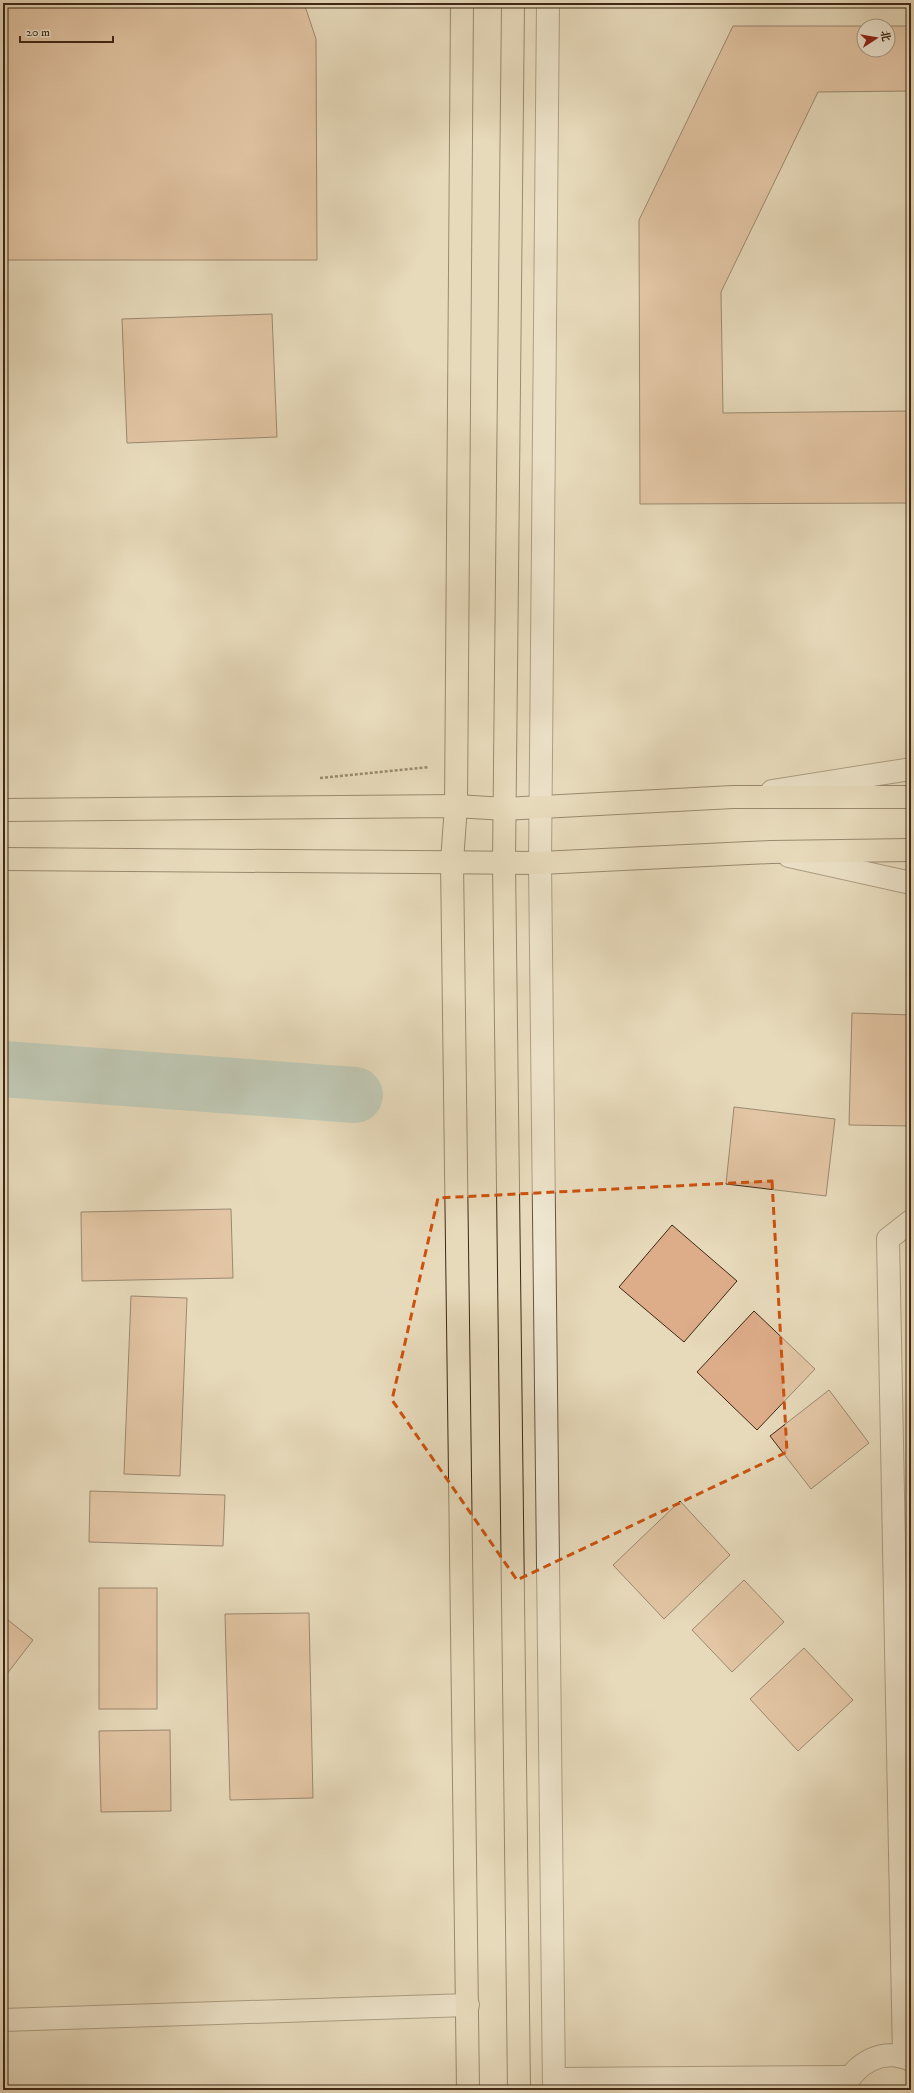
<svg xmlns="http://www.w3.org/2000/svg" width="914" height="2093" font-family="'IM FELL DW Pica','Noto Serif SC',serif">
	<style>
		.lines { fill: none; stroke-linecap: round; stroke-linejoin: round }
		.river { stroke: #97bab6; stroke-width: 56 }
		.building { fill: #ddad89; stroke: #3e2714; fill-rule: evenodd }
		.minor-casing { stroke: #68543e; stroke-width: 24 }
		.major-casing { stroke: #3e2714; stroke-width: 24 }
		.highway-casing { stroke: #3e2714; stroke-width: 24 }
		.path { stroke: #3e2714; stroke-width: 2.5; stroke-dasharray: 3 2; stroke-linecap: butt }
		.minor { stroke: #efe7d3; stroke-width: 22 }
		.major { stroke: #e7dabb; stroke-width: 22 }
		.highway { stroke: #e7dabb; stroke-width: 22 }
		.marked { fill: none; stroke: #ce520d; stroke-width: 3; stroke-dasharray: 8 5; stroke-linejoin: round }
	</style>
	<rect width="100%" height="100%" fill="#e7dabb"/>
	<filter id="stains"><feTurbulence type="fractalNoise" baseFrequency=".005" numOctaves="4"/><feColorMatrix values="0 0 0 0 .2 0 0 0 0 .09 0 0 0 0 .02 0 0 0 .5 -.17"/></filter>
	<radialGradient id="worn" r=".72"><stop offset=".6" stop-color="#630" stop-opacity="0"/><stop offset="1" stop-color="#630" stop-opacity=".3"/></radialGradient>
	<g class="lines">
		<!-- river -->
		<path class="river" d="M 3,1069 L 355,1095"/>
	</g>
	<!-- building -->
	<g class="building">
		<path d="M 3,3 L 301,3 L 306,9 L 316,39 L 317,260 L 3,260 Z"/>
		<path d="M 733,26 L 911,26 L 911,91 L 818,92 L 721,292 L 723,413 L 911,411 L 911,503 L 640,504 L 639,220 ZM 864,26 L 888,26 L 888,50 L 864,50 Z"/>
		<path d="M 272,314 L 277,437 L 127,443 L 122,319 Z"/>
		<path d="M 852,1013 L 911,1015 L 911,1126 L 849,1125 Z"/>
		<path d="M 734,1107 L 835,1119 L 826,1196 L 726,1184 Z"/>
		<path d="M 231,1209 L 233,1278 L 82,1281 L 81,1212 Z"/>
		<path d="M 672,1225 L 737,1281 L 684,1342 L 619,1287 Z"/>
		<path d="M 131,1296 L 187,1298 L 180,1476 L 124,1474 Z"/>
		<path d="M 754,1311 L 815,1369 L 757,1430 L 697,1372 Z"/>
		<path d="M 829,1390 L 869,1443 L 811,1489 L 770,1436 Z"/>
		<path d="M 90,1491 L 225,1495 L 223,1546 L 89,1542 Z"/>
		<path d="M 680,1501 L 730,1555 L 664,1619 L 613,1565 Z"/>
		<path d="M 744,1580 L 784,1622 L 732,1672 L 692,1630 Z"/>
		<rect x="99" y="1588" width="58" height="121"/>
		<path d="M 309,1613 L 313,1798 L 230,1800 L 225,1614 Z"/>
		<path d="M 3,1616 L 33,1640 L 3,1679 Z"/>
		<path d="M 804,1648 L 853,1700 L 798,1751 L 750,1699 Z"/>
		<path d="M 170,1730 L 171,1811 L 101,1812 L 99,1731 Z"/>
	</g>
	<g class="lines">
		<!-- minor casing -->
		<g class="minor-casing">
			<g id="minor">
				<path d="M 548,3 L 540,863 L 554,2090"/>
				<path d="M 772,791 L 911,769"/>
				<path d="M 789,856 L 911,883"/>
				<path d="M 3,2020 L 468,2005"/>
				<path d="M 904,2057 L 888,1239 L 911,1221"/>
				<path d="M 554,2079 L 849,2077"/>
				<path d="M 843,2090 C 855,2063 882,2047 911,2060"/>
			</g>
		</g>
		<!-- major casing -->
		<g class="major-casing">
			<g id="major">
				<path d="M 3,810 L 456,806 L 505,809 L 733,797 L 911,797"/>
				<path d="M 3,859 L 540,863 L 771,852 L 911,850"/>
			</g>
		</g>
		<!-- highway casing -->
		<g class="highway-casing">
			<g id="highway">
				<path d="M 462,3 L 456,806 L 452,861 L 468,2090"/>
				<path d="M 513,3 L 504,862 L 519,2090"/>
			</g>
		</g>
		<!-- path -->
		<path class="path" d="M 320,778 L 429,767"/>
		<!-- minor -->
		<use href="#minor" class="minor"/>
		<!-- major -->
		<use href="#major" class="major"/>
		<!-- highway -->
		<use href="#highway" class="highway"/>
	</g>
	<!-- marked area -->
	<path d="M0 0H914V2093H0ZM 772,1181 L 787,1452 L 517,1580 L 392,1400 L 438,1198 Z" fill="#e7dabb" fill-opacity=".55" fill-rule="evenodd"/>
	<path class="marked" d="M 772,1181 L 787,1452 L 517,1580 L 392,1400 L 438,1198 Z"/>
	<!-- margin -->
	<rect width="914" height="2093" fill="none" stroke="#e7dabb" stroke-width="16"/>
	<rect x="4" y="4" width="906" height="2085" fill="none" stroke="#3e2714" stroke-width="2"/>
	<rect x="8" y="8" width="898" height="2077" fill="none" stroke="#3e2714"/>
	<!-- north arrow -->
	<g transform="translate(876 38) rotate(78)"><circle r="19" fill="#efe7d3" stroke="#a89a87"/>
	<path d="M0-3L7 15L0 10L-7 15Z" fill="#8f2418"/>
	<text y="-6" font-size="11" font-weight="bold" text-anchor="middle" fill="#3e2714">北</text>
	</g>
	<!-- scale -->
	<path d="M20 36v6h93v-6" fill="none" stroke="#3e2714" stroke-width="2"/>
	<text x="26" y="36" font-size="12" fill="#3e2714" stroke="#efe7d3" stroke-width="3" paint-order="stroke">20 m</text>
	<rect width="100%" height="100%" filter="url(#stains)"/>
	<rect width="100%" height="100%" fill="url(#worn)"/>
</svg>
